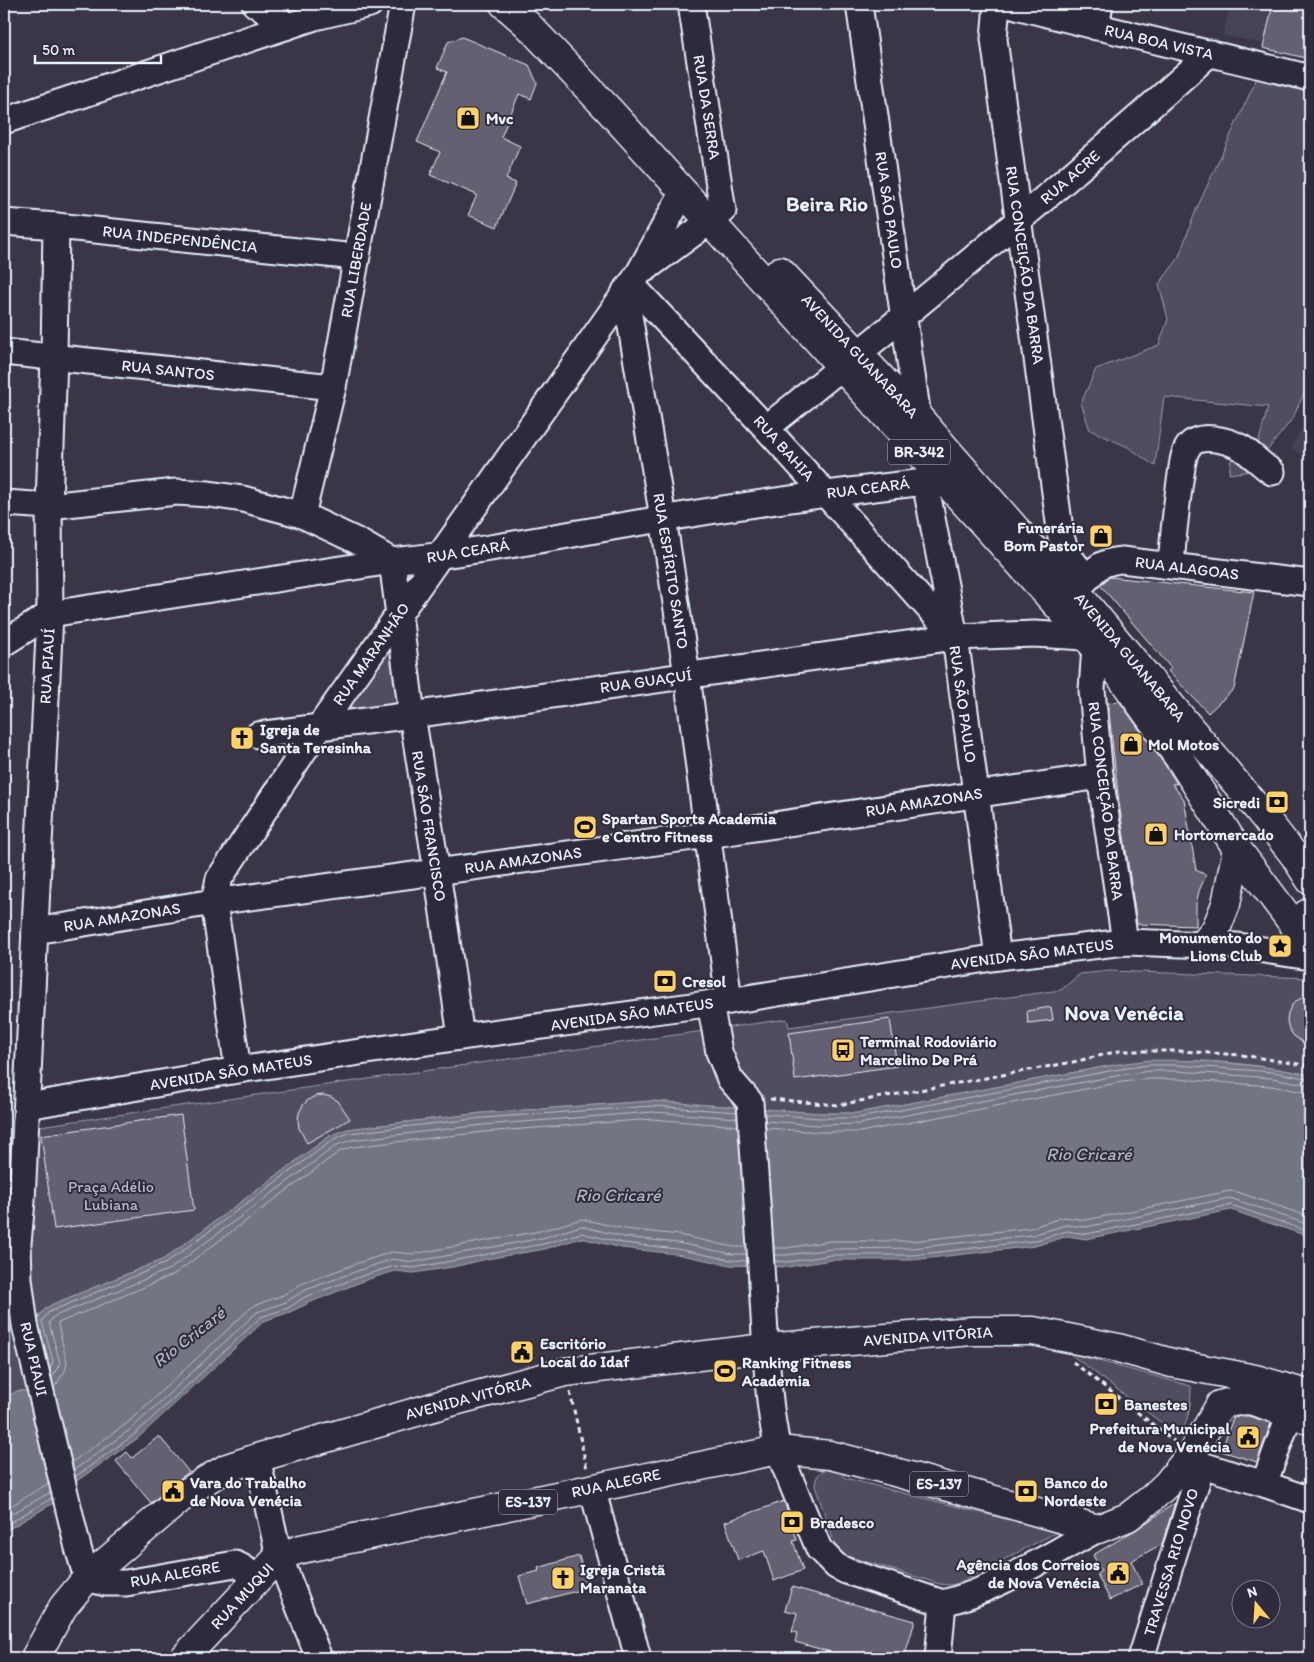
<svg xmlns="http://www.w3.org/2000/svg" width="1314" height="1662" font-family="Itim,sans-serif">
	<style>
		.built { fill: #464354 }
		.green { fill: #504e5f; stroke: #9ca0ac }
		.water { fill: #737482; stroke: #a2a6b1 }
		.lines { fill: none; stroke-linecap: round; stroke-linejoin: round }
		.shore { stroke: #b9bfc9; stroke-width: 1 }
		.building { fill: #636171; stroke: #e8f1f8 }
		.minor-casing { stroke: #e8f1f8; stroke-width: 29 }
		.major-casing { stroke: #e8f1f8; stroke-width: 31 }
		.path { stroke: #e8f1f8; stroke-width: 3; stroke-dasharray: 5 4; stroke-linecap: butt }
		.minor { stroke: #2f2a3d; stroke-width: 25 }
		.major { stroke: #2f2a3d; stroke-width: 28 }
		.labels { text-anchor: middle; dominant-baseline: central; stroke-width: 4; stroke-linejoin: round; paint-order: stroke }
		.shield { fill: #2f2a3d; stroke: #b0b5c0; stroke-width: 1 }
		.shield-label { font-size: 15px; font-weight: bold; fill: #e8f1f8 }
		.street-label { font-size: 16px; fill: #e8f1f8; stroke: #2f2a3d }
		.poi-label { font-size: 16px; font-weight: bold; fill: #e8f1f8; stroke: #2f2a3d; text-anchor: start }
		.park-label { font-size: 16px; fill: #b3b8c2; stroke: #2f2a3d }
		.water-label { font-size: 18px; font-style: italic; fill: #aeb2bd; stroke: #2f2a3d }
		.district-label { font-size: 21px; font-weight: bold; fill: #e8f1f8; stroke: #2f2a3d }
	</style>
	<rect width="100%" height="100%" fill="#3a3648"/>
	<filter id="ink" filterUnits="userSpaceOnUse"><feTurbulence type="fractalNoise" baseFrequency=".02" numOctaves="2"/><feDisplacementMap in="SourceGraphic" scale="10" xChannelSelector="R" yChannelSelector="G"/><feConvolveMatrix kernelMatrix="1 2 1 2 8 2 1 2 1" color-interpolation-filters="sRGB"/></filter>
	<g filter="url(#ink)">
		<!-- built -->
		<g class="built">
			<path d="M 1230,4 L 1310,4 L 1310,59 L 1263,48 L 1263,44 L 1223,35 Z"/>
			<path d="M 1310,414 L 1310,459 L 1291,448 Z"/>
		</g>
		<!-- green -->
		<g class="green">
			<path d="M 1263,65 L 1310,76 L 1310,379 L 1293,418 L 1251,471 L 1229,474 L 1231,460 L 1255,455 L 1268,407 L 1164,397 L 1155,466 L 1128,447 L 1090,430 L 1081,403 L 1096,369 L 1159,345 L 1168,319 L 1159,284 L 1178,259 L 1196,210 Z"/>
			<path d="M 393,638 L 399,708 L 340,715 Z"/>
			<path d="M 1110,971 L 1310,978 L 1310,1075 C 1249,1062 1181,1056 1119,1064 L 857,1113 L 820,1113 L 652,1101 L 482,1113 L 348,1129 L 331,1135 L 164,1259 L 53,1304 L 46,1309 L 37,1319 L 30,1296 L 33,1127 L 787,1019 L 789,1027 L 1061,990 L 1080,974 Z"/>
			<path d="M 4,1280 L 5,1280 L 30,1391 L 17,1391 L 4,1399 Z"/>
			<path d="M 1069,1353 L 1191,1386 C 1191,1404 1189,1421 1179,1436 Z"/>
			<path d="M 829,1468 L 839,1470 L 845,1478 L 1009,1520 L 1018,1516 L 1059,1531 L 956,1584 L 948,1585 L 940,1584 L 844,1555 L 836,1547 L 815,1486 C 815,1476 820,1471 829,1468 Z"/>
		</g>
		<!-- water -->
		<path class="water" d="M 1149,1060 C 1203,1060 1258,1064 1310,1075 L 1310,1237 L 1231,1210 L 1086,1239 L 1068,1236 L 1035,1246 L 913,1260 L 831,1260 L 788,1267 L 730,1265 L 676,1254 L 622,1248 L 581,1238 L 545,1249 L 487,1259 L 453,1267 L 413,1273 L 395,1271 L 366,1280 L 311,1302 L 306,1302 L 307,1304 L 290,1312 L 264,1321 L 138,1438 L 78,1480 L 57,1501 L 4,1532 L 4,1399 L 17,1391 L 30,1391 L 49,1362 L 37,1319 L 46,1308 L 53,1304 L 164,1259 L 331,1135 L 348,1129 L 482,1113 L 652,1101 L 820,1113 L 857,1113 L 1119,1064 Z"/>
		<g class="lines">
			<!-- shore -->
			<g class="shore">
				<path d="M 765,1114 L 820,1118 L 858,1118 L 1120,1069 L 1149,1065 L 1177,1065 L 1273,1072 L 1310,1079"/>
				<path d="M 765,1121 L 819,1125 L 859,1124 L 1121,1075 L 1150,1071 L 1177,1071 L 1272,1078 L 1310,1085"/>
				<path d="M 766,1128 L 819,1132 L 860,1132 L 1122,1082 L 1150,1079 L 1177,1079 L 1271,1086 L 1310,1093"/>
				<path d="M 774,1248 L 787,1248 L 830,1241 L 912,1241 L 1030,1228 L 1064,1217 L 1086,1220 L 1230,1191 L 1237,1192 L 1310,1217"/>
				<path d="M 774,1255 L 787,1255 L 831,1249 L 913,1248 L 1032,1235 L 1066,1225 L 1086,1227 L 1230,1198 L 1310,1225"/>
				<path d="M 775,1261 L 788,1262 L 831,1255 L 913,1255 L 1033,1241 L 1067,1231 L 1086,1234 L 1231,1205 L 1310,1232"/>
				<path d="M 50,1370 L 53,1361 L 42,1321 L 49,1312 L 166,1263 L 334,1139 L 349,1133 L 483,1118 L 652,1106 L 737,1112"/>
				<path d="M 52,1378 L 60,1363 L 49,1323 L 53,1317 L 170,1269 L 337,1145 L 351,1140 L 483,1125 L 652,1112 L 737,1118"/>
				<path d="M 54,1388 L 65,1371 L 67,1363 L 58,1325 L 58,1323 L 173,1275 L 340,1151 L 352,1147 L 484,1132 L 652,1119 L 738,1126"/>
				<path d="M 72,1462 L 126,1424 L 253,1306 L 283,1295 L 301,1284 L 361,1262 L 392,1252 L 413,1254 L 540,1231 L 582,1219 L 625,1229 L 679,1235 L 733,1247 L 746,1247"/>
				<path d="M 74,1470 L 131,1429 L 257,1312 L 286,1302 L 303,1291 L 363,1269 L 393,1259 L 413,1262 L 542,1238 L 581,1226 L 624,1237 L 678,1243 L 732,1254 L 747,1254"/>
				<path d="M 75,1477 L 135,1434 L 261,1317 L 288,1308 L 305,1297 L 365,1275 L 394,1266 L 413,1268 L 543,1244 L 581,1233 L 623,1243 L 677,1249 L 731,1260 L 747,1261"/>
				<path d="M 4,1510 L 49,1483"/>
				<path d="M 4,1518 L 51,1492"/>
				<path d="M 4,1526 L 52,1498"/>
			</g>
		</g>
		<!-- building -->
		<g class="building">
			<path d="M 1273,4 L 1310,4 L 1310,59 L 1263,48 Z"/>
			<path d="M 462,37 L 529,65 L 537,83 L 531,99 L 519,94 L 501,137 L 520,146 L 506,179 L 516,183 L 497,227 L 468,215 L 477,195 L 430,175 L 440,152 L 417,142 L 447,72 L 437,68 L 448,42 Z"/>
			<path d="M 1110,577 L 1254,592 L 1234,689 L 1208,713 L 1168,671 L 1171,668 L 1100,585 Z"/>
			<path d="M 1119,701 L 1169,771 L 1177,784 L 1172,784 L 1184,799 L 1196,870 L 1206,875 L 1199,891 L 1196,904 L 1196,926 L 1137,924 L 1119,803 L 1108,703 Z"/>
			<path d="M 1310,993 L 1310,1048 L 1294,1036 L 1289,1029 L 1287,1021 L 1288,1013 L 1292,1005 L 1298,1000 Z"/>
			<path d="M 1051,1007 L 1053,1020 L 1028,1023 L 1027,1011 Z"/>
			<path d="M 890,1019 L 897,1066 L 795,1080 L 789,1033 Z"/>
			<path d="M 323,1095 L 331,1097 L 338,1101 L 350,1119 L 307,1143 L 299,1128 L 298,1120 L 299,1113 L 303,1105 L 308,1100 L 315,1096 Z"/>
			<path d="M 181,1115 L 194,1210 L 54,1229 L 41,1135 Z"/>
			<path d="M 1238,1416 L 1248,1416 L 1271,1423 L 1257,1462 L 1221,1451 L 1233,1418 Z"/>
			<path d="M 159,1436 L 189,1472 L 178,1480 L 151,1503 L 116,1461 L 127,1452 L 132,1458 Z"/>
			<path d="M 784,1501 L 797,1540 L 793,1541 L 803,1570 L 774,1581 L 764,1551 L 738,1560 L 725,1522 Z"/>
			<path d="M 1175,1503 L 1162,1544 L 1131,1561 L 1142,1584 L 1110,1600 L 1097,1574 L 1101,1571 L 1093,1555 L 1137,1529 Z"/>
			<path d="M 579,1556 L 588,1588 L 527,1604 L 519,1576 L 539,1571 L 538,1568 Z"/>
			<path d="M 792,1587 L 915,1621 L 904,1658 L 832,1658 L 834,1653 L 795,1642 L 797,1633 L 792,1632 L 797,1613 L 785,1610 Z"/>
		</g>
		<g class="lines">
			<!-- minor casing -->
			<g class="minor-casing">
				<g id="minor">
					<path d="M 255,4 L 288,26"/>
					<path d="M 691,4 L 723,211"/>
					<path d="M 859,4 L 918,417"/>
					<path d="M 997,4 L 994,39 L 1061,537 C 1067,556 1074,564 1088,578"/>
					<path d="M 1009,4 C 1109,31 1210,53 1310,78"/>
					<path d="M 1096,27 L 1100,4"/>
					<path d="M 4,121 L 315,17 L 370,4"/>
					<path d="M 4,222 L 56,226 L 356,257"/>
					<path d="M 56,226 L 54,357 L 49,506 L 50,614 L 22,1201 L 18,1243 L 19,1279 L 25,1325 L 78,1548 L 87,1578 L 105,1583 L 126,1583 L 235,1564 C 246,1568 250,1572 253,1583"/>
					<path d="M 645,269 L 710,221"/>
					<path d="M 631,284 L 766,428 L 955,637"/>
					<path d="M 625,291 L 663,518 L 687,675 L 729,1001"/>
					<path d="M 4,352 L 333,387"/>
					<path d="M 766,428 C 917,307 1067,183 1210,53"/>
					<path d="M 925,482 L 955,637 L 998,957"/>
					<path d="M 4,503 L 49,506 L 176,492 L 209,494 L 243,499 L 302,515 L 359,542 L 392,561 L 412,715 L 437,872 L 461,1037"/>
					<path d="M 302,515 L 333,387 L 403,4"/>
					<path d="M 1171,565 C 1173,537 1176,509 1180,481 C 1182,471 1182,456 1188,447 C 1199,432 1228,440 1242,448 C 1252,455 1262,465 1272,472"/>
					<path d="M 1077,590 C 1094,572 1096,562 1122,560 L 1310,583"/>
					<path d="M 4,643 L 50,614 L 392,561 C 483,552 572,533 662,519 C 749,504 837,492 925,482 L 937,471"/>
					<path d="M 1095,646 L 1092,690 L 1100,776 L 1125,942"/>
					<path d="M 258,735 L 412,715 L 955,637 L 1034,634 L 1086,637"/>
					<path d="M 35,931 L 214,902 L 708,835 L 1100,776"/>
					<path d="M 710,1003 L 719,1052 L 730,1079 L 750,1102 C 754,1163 759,1223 762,1284 C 766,1339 766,1396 778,1450 L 819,1549 L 836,1566 L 846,1571 L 943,1603 C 997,1590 1049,1555 1098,1529"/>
					<path d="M 238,1070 L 214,902 L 219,879 L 320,726 L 639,273 L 683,192"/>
					<path d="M 27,1106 L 238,1070 L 461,1037 L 729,1001 L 998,957 L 1125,942 L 1238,946 L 1310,957"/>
					<path d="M 1192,1453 L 1202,1465 L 1264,1484 L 1310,1500"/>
					<path d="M 257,1458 L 279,1556 L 319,1658"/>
					<path d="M 1264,1484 L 1290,1413"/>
					<path d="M 592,1488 L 638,1658"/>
					<path d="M 938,1658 L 943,1603"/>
					<path d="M 1141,1658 L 1202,1465"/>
				</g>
			</g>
			<!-- major casing -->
			<g class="major-casing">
				<g id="major">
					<path d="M 504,4 L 527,24 L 610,111 L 1116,670 L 1182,762 L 1237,849 L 1297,929"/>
					<path d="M 780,271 L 918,417 L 1027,542 L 1075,591 L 1257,808 L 1294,855 L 1310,880"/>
					<path d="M 1310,912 C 1292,922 1294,945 1310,956"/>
					<path d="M 1203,945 L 1216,929 L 1226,904 L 1237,849"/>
					<path d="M 1220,1405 L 1235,1401 L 1250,1400 L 1310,1420"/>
					<path d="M 35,1658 L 63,1607 L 87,1578 L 188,1492 L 208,1479 L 227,1468 L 257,1458 L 447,1403 L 565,1372 L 765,1348 L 972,1331 L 1033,1331 L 1118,1348 L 1172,1363 L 1255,1379 L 1310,1395"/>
					<path d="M 184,1658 L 279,1556 L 301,1549 L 778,1450 L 830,1455 L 877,1467 L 1098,1529 L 1128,1517 L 1151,1499 L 1167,1484 L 1192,1453 L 1220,1405"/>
				</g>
			</g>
			<!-- path -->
			<g class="path">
				<path d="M 770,1099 L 838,1105 L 1073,1062 L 1119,1051 L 1179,1051 L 1242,1055 L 1310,1066"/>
				<path d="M 1073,1362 L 1174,1441"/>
				<path d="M 570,1392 L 587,1469"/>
			</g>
			<!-- minor -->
			<use href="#minor" class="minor"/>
			<!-- major -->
			<use href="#major" class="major"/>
		</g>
	</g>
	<!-- icons -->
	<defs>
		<g id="shop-square" transform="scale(1.25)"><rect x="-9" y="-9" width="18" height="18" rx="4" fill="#ffd166" stroke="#2f2a3d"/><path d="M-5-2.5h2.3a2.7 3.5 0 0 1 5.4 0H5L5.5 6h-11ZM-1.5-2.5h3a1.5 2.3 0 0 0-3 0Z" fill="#111"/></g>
		<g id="church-square" transform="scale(1.25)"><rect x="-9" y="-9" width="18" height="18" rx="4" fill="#ffd166" stroke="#2f2a3d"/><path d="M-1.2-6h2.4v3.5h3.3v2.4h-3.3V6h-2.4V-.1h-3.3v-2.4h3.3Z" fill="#111"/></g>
		<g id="bank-square" transform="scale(1.25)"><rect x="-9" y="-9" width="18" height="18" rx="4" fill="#ffd166" stroke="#2f2a3d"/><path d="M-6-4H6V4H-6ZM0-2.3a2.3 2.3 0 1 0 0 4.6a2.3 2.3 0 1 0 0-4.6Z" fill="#111"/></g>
		<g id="stadium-square" transform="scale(1.25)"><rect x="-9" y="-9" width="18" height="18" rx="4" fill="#ffd166" stroke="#2f2a3d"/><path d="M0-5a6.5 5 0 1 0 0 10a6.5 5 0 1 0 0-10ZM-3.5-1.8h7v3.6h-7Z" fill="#111"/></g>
		<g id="sight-square" transform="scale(1.25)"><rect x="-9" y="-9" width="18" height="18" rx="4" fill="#ffd166" stroke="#2f2a3d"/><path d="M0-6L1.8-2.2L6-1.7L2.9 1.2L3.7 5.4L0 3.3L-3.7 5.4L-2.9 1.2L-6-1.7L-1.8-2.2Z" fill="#111"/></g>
		<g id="bus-square" transform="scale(1.25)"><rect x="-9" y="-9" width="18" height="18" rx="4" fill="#ffd166" stroke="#2f2a3d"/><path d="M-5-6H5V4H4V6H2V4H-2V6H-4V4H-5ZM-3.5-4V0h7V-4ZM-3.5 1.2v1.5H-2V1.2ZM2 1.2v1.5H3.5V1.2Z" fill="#111"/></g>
		<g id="civic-square" transform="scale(1.25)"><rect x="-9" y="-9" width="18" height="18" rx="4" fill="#ffd166" stroke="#2f2a3d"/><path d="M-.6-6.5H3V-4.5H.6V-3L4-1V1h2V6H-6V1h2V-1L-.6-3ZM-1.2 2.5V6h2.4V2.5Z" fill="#111"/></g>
	</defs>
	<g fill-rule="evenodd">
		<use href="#shop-square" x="468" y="118"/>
		<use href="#shop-square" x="1101" y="536"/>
		<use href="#church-square" x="242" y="738"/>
		<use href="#shop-square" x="1131" y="744"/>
		<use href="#bank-square" x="1277" y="802"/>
		<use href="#stadium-square" x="585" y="827"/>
		<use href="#shop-square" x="1156" y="834"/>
		<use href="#sight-square" x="1280" y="946"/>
		<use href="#bank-square" x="665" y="981"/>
		<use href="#bus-square" x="843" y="1050"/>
		<use href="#civic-square" x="522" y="1352"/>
		<use href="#stadium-square" x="725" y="1371"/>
		<use href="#bank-square" x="1106" y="1404"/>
		<use href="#civic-square" x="1248" y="1437"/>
		<use href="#civic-square" x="173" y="1491"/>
		<use href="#bank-square" x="1026" y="1491"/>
		<use href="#bank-square" x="792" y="1522"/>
		<use href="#civic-square" x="1118" y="1573"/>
		<use href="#church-square" x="563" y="1578"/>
	</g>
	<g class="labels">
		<!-- shield labels -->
		<g class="shield">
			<rect x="888" y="439.5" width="62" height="25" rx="4"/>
			<rect x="910" y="1471.5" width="58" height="25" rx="4"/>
			<rect x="499" y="1489.5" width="58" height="25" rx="4"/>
		</g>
		<g class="shield-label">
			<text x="919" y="452">BR-342</text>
			<text x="939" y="1484">ES-137</text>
			<text x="528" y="1502">ES-137</text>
		</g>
		<!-- street labels -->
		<g class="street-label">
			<text transform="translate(1159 42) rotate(13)">RUA BOA VISTA</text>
			<text transform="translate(707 107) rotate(81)">RUA DA SERRA</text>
			<text transform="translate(1070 177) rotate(-41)">RUA ACRE</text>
			<text transform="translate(889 210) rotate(82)">RUA SÃO PAULO</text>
			<text transform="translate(180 239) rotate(6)">RUA INDEPENDÊNCIA</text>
			<text transform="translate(356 260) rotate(-80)">RUA LIBERDADE</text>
			<text transform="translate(1025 265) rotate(82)">RUA CONCEIÇÃO DA BARRA</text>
			<text transform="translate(860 356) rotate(47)">AVENIDA GUANABARA</text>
			<text transform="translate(168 370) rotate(6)">RUA SANTOS</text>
			<text transform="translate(784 448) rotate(48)">RUA BAHIA</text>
			<text transform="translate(868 488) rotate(-7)">RUA CEARÁ</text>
			<text transform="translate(468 551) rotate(-9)">RUA CEARÁ</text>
			<text transform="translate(1187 568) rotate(7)">RUA ALAGOAS</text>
			<text transform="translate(671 571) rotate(81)">RUA ESPÍRITO SANTO</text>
			<text transform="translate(371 654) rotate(-55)">RUA MARANHÃO</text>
			<text transform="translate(1130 657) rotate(50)">AVENIDA GUANABARA</text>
			<text transform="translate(47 666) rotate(-87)">RUA PIAUÍ</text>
			<text transform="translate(646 681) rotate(-8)">RUA GUAÇUÍ</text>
			<text transform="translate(963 704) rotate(82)">RUA SÃO PAULO</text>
			<text transform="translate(1106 801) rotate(83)">RUA CONCEIÇÃO DA BARRA</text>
			<text transform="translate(924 802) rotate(-9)">RUA AMAZONAS</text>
			<text transform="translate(429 826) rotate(81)">RUA SÃO FRANCISCO</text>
			<text transform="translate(523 860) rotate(-8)">RUA AMAZONAS</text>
			<text transform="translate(122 917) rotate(-9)">RUA AMAZONAS</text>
			<text transform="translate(1032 954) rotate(-7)">AVENIDA SÃO MATEUS</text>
			<text transform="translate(632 1014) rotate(-8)">AVENIDA SÃO MATEUS</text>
			<text transform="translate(231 1072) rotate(-9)">AVENIDA SÃO MATEUS</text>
			<text transform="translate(928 1336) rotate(-4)">AVENIDA VITÓRIA</text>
			<text transform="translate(34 1359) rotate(77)">RUA PIAUI</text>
			<text transform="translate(468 1398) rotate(-15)">AVENIDA VITÓRIA</text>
			<text transform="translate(616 1483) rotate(-12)">RUA ALEGRE</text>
			<text transform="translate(1171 1562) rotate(-73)">TRAVESSA RIO NOVO</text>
			<text transform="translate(175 1574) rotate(-10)">RUA ALEGRE</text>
			<text transform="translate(242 1596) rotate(-47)">RUA MUQUI</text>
		</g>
		<!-- poi labels -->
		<g class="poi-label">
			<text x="486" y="118">Mvc</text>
			<text x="1084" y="527" text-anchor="end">Funerária<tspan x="1084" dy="18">Bom Pastor</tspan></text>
			<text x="260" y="729">Igreja de<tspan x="260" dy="18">Santa Teresinha</tspan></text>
			<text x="1148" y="744">Mol Motos</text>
			<text x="1260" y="802" text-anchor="end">Sicredi</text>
			<text x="602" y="818">Spartan Sports Academia<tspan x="602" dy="18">e Centro Fitness</tspan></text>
			<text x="1174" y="834">Hortomercado</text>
			<text x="1262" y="937" text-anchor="end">Monumento do<tspan x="1262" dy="18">Lions Club</tspan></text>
			<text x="682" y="981">Cresol</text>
			<text x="860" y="1041">Terminal Rodoviário<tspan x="860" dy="18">Marcelino De Prá</tspan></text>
			<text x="540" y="1343">Escritório<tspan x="540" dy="18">Local do Idaf</tspan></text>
			<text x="742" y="1362">Ranking Fitness<tspan x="742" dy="18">Academia</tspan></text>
			<text x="1124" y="1404">Banestes</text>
			<text x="1230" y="1428" text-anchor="end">Prefeitura Municipal<tspan x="1230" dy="18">de Nova Venécia</tspan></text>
			<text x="190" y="1482">Vara do Trabalho<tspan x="190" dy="18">de Nova Venécia</tspan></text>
			<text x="1044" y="1482">Banco do<tspan x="1044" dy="18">Nordeste</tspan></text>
			<text x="810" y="1522">Bradesco</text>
			<text x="1100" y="1564" text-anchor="end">Agência dos Correios<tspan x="1100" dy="18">de Nova Venécia</tspan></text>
			<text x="580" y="1569">Igreja Cristã<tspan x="580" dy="18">Maranata</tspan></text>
		</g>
		<!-- park labels -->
		<g class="park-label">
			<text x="111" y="1186">Praça Adélio<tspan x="111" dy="18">Lubiana</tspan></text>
		</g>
		<!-- water labels -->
		<g class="water-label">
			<text x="1089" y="1154">Rio Cricaré</text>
			<text x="618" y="1195">Rio Cricaré</text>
			<text transform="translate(189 1337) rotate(-38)">Rio Cricaré</text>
		</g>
		<!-- district labels -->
		<g class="district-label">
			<text x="827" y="203">Beira Rio</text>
			<text x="1124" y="1012">Nova Venécia</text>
		</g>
	</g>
	<!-- margin -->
	<rect width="1314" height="1662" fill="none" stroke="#2f2a3d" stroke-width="20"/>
	<rect x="10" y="10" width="1294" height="1642" fill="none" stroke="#e8f1f8" stroke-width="2" filter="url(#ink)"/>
	<!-- north arrow -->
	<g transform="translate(1256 1604) rotate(342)"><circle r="24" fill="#2f2a3d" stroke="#797a88"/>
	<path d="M0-4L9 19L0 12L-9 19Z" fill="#ffd166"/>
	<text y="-8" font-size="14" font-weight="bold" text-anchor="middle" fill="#e8f1f8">N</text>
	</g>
	<!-- scale -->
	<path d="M35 55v8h126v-8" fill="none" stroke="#e8f1f8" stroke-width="2.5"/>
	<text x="42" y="55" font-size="15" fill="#e8f1f8" stroke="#2f2a3d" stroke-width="4" paint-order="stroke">50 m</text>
</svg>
